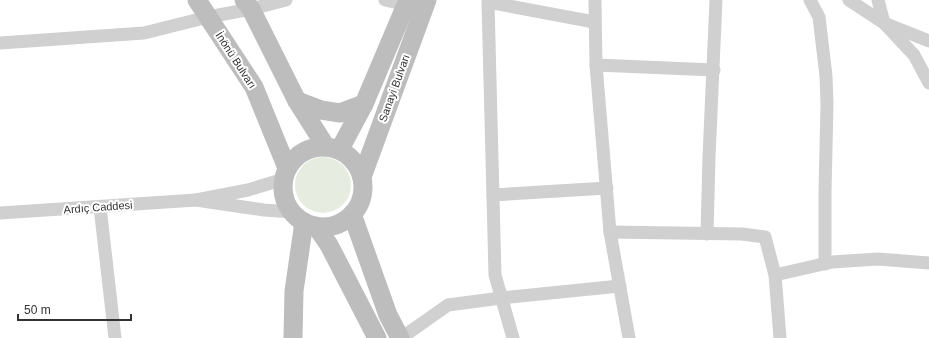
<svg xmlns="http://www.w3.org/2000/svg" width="929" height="338" font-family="Arial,sans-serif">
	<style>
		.green { fill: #e6ecdf }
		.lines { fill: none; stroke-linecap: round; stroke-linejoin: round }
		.street { stroke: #d0d0d0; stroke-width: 13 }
		.secondary { stroke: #bdbdbd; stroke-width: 19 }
		.labels { text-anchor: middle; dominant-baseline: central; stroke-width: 4; stroke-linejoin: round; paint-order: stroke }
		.street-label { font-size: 11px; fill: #333; stroke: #fff }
	</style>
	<rect width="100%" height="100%" fill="#fff"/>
	<!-- green -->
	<circle class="green" cx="323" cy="185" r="28"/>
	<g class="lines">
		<!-- street -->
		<g class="street">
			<path d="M 385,0 L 407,5"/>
			<path d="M 595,0 L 596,65 L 610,232 L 629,338"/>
			<path d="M 810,0 L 819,17 L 826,76 L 827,104 L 825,192 L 825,264"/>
			<path d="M 849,0 L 884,23 L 929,41"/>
			<path d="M 878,0 L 884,23 L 914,55 L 929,83"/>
			<path d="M 0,43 L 144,33 L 208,17 L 251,9 L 286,0"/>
			<path d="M 596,65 L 714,70"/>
			<path d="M 284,179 L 248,190 L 196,200 L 264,210 L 292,212"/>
			<path d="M 493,195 L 607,188"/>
			<path d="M 100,207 L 115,338"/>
			<path d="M 0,213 L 196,200"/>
			<path d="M 610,232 L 742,234 L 765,237 L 775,275 L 780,338"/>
			<path d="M 707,234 L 709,157 L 716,0"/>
			<path d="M 775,275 L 832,262 L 878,259 L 929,263"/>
			<path d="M 401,338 L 448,305 L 501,298 L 620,286"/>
			<path d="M 513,338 L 495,275 L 488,2 L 594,22"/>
		</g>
		<!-- secondary -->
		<g class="secondary">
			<path d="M 197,0 L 254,87 L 287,168"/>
			<path d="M 244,0 L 251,9 L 297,101 L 326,147"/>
			<path d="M 297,101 L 321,110 L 340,113 L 364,104"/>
			<circle cx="323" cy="187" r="40"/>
			<path d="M 340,149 L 364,104 L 408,0"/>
			<path d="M 362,177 L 427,0"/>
			<path d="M 352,214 L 388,315 L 400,338"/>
			<path d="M 316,226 L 329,245 L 377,338"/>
			<path d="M 293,338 L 294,291 L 304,222"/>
		</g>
	</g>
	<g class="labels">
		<!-- street labels -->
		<g class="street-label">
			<text transform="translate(236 60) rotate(57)">İnönü Bulvarı</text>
			<text transform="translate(394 88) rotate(-70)">Sanayi Bulvarı</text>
			<text transform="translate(98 207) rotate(-4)">Ardıç Caddesi</text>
		</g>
	</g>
	<!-- scale -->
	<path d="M18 314v6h113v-6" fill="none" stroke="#333333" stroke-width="2"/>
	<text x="24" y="314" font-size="12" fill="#333333" stroke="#ffffff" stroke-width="3" paint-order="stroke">50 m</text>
</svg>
